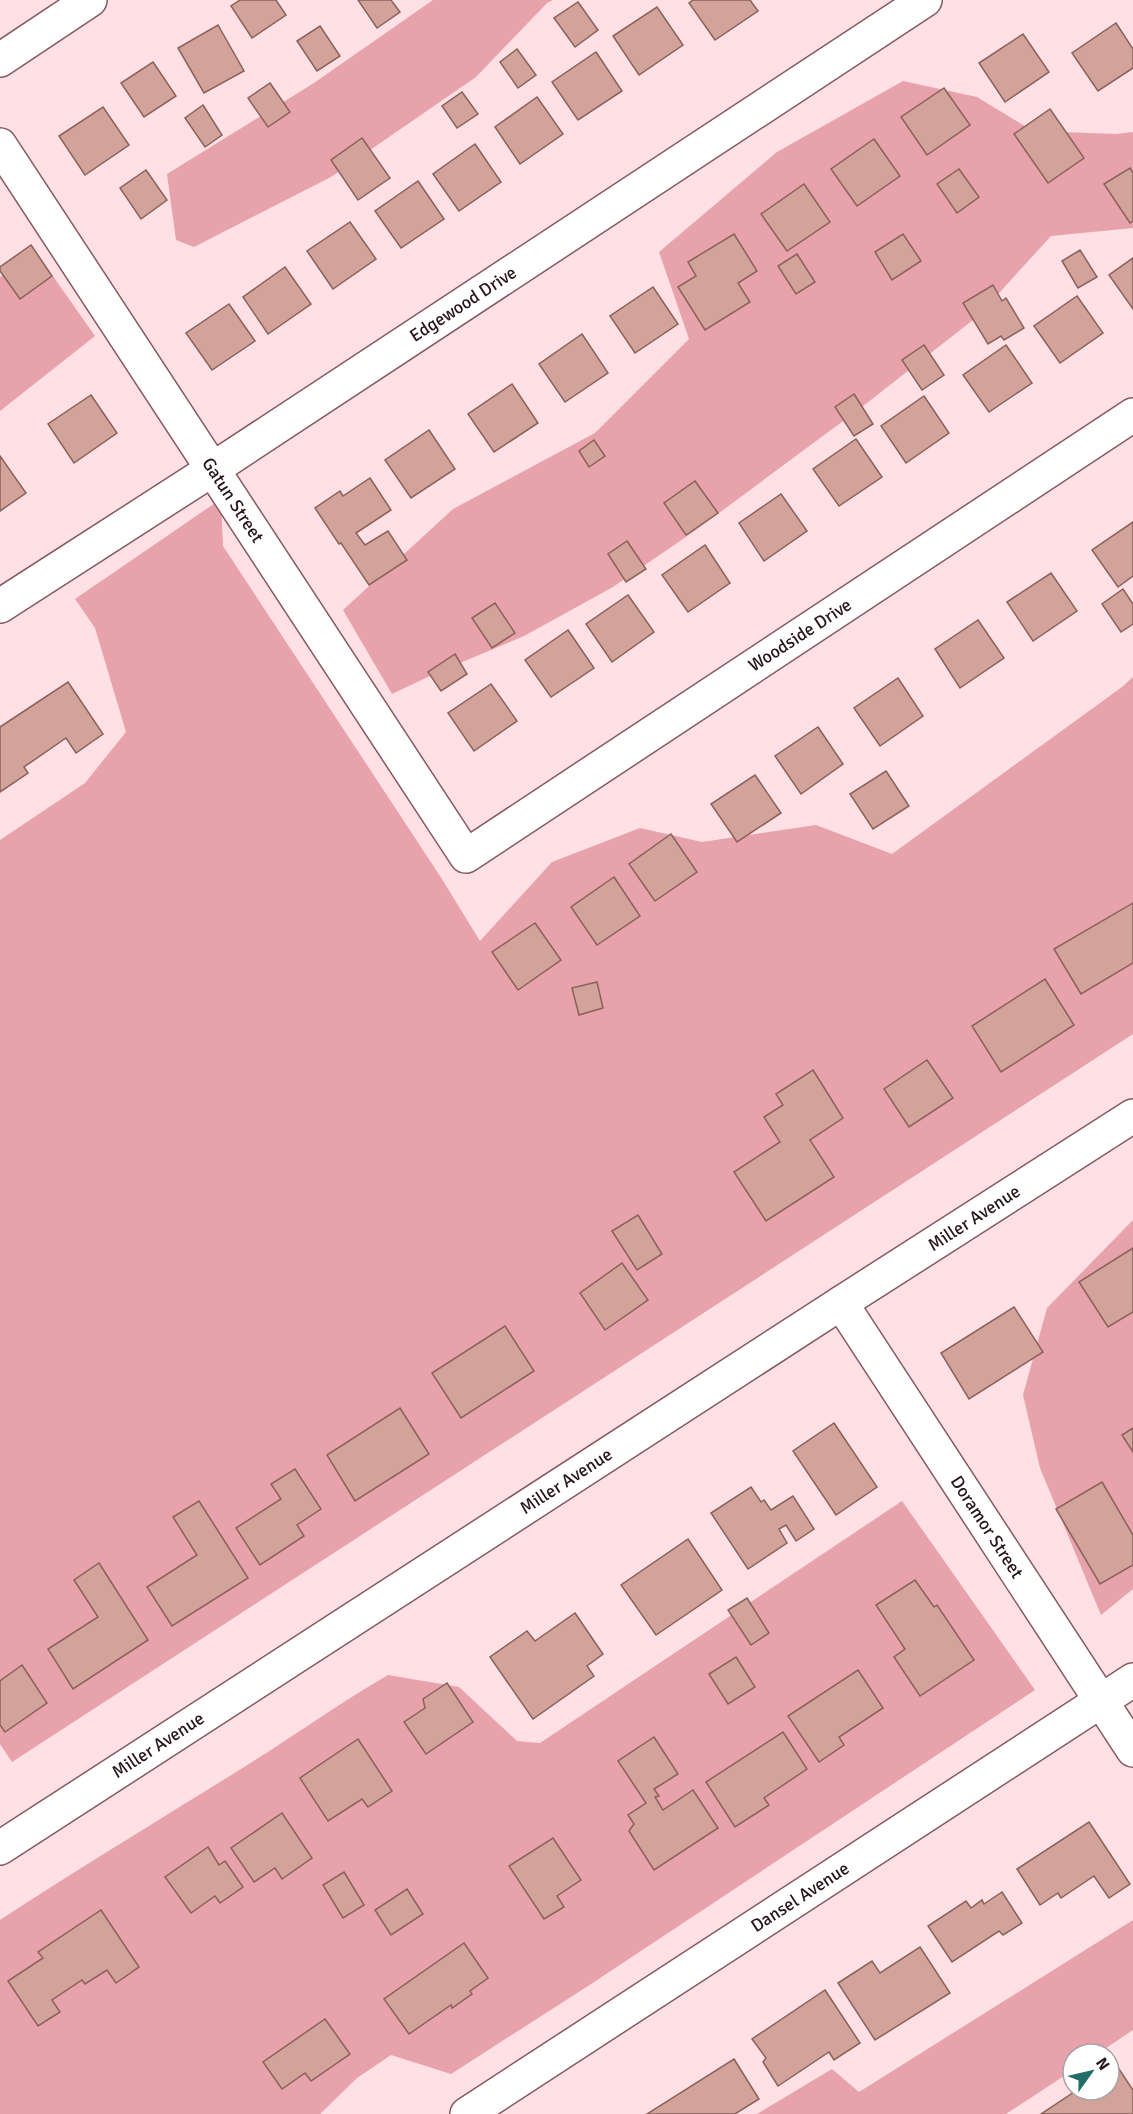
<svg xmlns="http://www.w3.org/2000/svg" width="1133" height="2114" font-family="Signika,sans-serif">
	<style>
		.forest { fill: #e7a2ac }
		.building { fill: #d2a39b; stroke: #8b6159; stroke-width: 1.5 }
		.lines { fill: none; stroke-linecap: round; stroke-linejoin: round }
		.minor-casing { stroke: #855a61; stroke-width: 36 }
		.minor { stroke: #fff; stroke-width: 33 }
		.labels { text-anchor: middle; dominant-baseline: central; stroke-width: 4.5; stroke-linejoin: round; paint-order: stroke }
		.street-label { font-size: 18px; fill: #271518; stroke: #fff }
	</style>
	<rect width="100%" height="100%" fill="#ffe0e4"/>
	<!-- forest -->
	<g class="forest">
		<path d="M 433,0 L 553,0 L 547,3 L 476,77 L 331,177 L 194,247 L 176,240 L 167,174 L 314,83 Z"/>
		<path d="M 903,81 L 977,97 L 1033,131 L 1116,134 L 1133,132 L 1133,228 L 1051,236 L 978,316 L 858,410 L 696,530 L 613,587 L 524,636 L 436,673 L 392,694 L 343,610 L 453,509 L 595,433 L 689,339 L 659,252 L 777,152 Z"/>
		<path d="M 36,252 L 95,336 L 0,411 L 0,277 Z"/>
		<path d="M 221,499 L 223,546 L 440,876 L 480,941 L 552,862 L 640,828 L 702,842 L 816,825 L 892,854 L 1122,687 L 1133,677 L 1133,1034 L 12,1762 L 0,1744 L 0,840 L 85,783 L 126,732 L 95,628 L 75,599 Z"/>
		<path d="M 1133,1220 L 1133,1589 L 1101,1615 L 1040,1468 L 1023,1395 L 1047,1308 Z"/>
		<path d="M 902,1501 L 1035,1690 L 588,1986 L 451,2074 L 391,2055 L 357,2078 L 320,2114 L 0,2114 L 0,1920 C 82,1866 166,1816 249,1764 C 295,1735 340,1703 388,1675 L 459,1687 L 517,1741 L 540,1743 Z"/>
		<path d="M 1133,1920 L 1133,2030 L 1097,2054 L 1073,2054 L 1073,2070 L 1006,2114 L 757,2114 L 832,2069 L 859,2092 Z"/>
	</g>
	<!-- building -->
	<g class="building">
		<path d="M 240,0 L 276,0 L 286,15 L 252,38 L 231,6 Z"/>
		<path d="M 358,0 L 391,0 L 400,12 L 377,28 Z"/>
		<path d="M 693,0 L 750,0 L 758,11 L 715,40 L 689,3 Z"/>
		<path d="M 578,2 L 598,30 L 575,47 L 554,18 Z"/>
		<path d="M 657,7 L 683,45 L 639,75 L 613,36 Z"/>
		<path d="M 1116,23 L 1133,49 L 1133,68 L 1098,91 L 1072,53 Z"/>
		<path d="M 218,25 L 244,71 L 204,93 L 178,48 Z"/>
		<path d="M 320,26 L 340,56 L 317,71 L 297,41 Z"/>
		<path d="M 1023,34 L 1049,72 L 1005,102 L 979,63 Z"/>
		<path d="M 517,49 L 536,75 L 518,88 L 500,62 Z"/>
		<path d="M 596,52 L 622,91 L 578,120 L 552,82 Z"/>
		<path d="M 153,62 L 176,96 L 144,117 L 121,83 Z"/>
		<path d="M 270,83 L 290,112 L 268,127 L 248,98 Z"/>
		<path d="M 944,88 L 970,125 L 927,155 L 901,117 Z"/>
		<path d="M 462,92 L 478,114 L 457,128 L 442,106 Z"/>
		<path d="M 537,97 L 563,134 L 520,164 L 495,127 Z"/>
		<path d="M 203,105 L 222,135 L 205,147 L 185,118 Z"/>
		<path d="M 103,107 L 129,145 L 85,175 L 59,136 Z"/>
		<path d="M 1050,109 L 1084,158 L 1048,183 L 1014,134 Z"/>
		<path d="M 362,138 L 390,178 L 358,200 L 331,160 Z"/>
		<path d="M 874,139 L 900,176 L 857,206 L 831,169 Z"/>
		<path d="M 475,144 L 501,182 L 459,211 L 433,174 Z"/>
		<path d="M 1130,168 L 1133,173 L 1133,221 L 1130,223 L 1104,184 Z"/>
		<path d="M 959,169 L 979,197 L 957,213 L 937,184 Z"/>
		<path d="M 146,170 L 167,200 L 141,219 L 120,188 Z"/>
		<path d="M 418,181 L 444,219 L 401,248 L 375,211 Z"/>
		<path d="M 804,184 L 830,222 L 787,251 L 761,214 Z"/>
		<path d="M 350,222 L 376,259 L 333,289 L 307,251 Z"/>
		<path d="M 734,234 L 757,271 L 738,283 L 750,302 L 705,330 L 678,287 L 696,276 L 688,262 Z"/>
		<path d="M 903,234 L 921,261 L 892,280 L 875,252 Z"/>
		<path d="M 31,245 L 52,276 L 20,299 L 0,271 L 0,267 Z"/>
		<path d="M 1080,250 L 1097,277 L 1078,288 L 1062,261 Z"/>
		<path d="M 797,254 L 815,282 L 796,294 L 778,266 Z"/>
		<path d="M 1133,258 L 1133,309 L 1109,275 Z"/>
		<path d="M 285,267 L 311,304 L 268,334 L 243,297 Z"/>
		<path d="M 993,285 L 1002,301 L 1006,298 L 1024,328 L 1004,340 L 1001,336 L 988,344 L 963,303 Z"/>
		<path d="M 653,287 L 678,324 L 635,353 L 610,316 Z"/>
		<path d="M 1077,296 L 1103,333 L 1060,363 L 1034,326 Z"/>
		<path d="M 229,304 L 255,341 L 212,370 L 186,333 Z"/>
		<path d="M 582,334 L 608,373 L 565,402 L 539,364 Z"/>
		<path d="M 924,345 L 944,375 L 922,390 L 902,360 Z"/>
		<path d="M 1006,345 L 1032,383 L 989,412 L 963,375 Z"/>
		<path d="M 512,384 L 538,423 L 494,452 L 468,414 Z"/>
		<path d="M 854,394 L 873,424 L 854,436 L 835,407 Z"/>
		<path d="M 91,395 L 117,433 L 74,463 L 48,424 Z"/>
		<path d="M 924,396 L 949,433 L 906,463 L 881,426 Z"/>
		<path d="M 429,430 L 455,469 L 411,498 L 385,460 Z"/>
		<path d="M 856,439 L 882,477 L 839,506 L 813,469 Z"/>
		<path d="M 594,440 L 605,456 L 589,467 L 579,451 Z"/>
		<path d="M 0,456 L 26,493 L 0,511 Z"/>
		<path d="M 370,478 L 391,510 L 356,533 L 365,545 L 388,531 L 407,560 L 369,585 L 341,543 L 339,544 L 315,508 L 340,491 L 343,496 Z"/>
		<path d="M 695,481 L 718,513 L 686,535 L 664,503 Z"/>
		<path d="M 781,494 L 807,531 L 764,561 L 739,523 Z"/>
		<path d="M 1133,522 L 1133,576 L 1118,587 L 1092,550 Z"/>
		<path d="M 627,541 L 646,569 L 626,582 L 608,554 Z"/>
		<path d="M 705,545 L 730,583 L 688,612 L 662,575 Z"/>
		<path d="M 1051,573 L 1077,611 L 1033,641 L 1007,602 Z"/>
		<path d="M 1123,589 L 1133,604 L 1133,624 L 1121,632 L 1102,604 Z"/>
		<path d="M 628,595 L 654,632 L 612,662 L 586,624 Z"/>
		<path d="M 495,603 L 515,633 L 492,648 L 472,618 Z"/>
		<path d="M 978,620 L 1004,658 L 960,688 L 935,649 Z"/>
		<path d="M 568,630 L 594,668 L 551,697 L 525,660 Z"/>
		<path d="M 455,654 L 467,674 L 441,691 L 428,672 Z"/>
		<path d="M 898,678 L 923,716 L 880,746 L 854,708 Z"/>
		<path d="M 68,682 L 103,734 L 76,753 L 66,738 L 24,767 L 28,773 L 0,792 L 0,727 Z"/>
		<path d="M 491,684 L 517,721 L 474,751 L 448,713 Z"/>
		<path d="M 818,727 L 843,764 L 801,794 L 775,756 Z"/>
		<path d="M 886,771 L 909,806 L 873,829 L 850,794 Z"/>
		<path d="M 755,775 L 781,813 L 737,842 L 711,804 Z"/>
		<path d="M 671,834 L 697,872 L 655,901 L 629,864 Z"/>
		<path d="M 614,877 L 640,916 L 597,945 L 571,907 Z"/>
		<path d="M 1133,903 L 1133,963 L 1081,994 L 1054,949 Z"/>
		<path d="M 535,923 L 561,960 L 518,990 L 492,952 Z"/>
		<path d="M 1045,979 L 1074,1025 L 1001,1072 L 972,1026 Z"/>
		<path d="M 597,982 L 603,1008 L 579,1015 L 572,988 Z"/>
		<path d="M 927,1060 L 953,1098 L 909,1127 L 884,1089 Z"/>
		<path d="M 813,1070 L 843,1118 L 810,1140 L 834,1177 L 766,1221 L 734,1172 L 780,1142 L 764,1117 L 783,1105 L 776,1094 Z"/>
		<path d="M 638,1215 L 662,1254 L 637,1270 L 612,1231 Z"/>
		<path d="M 1133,1248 L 1133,1312 L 1108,1327 L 1079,1282 Z"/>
		<path d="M 622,1263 L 648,1300 L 605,1330 L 580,1293 Z"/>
		<path d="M 1014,1307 L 1043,1352 L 969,1399 L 941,1353 Z"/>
		<path d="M 505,1326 L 534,1371 L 461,1418 L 432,1373 Z"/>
		<path d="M 400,1408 L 429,1454 L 355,1501 L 327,1455 Z"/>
		<path d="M 834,1423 L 877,1487 L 836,1515 L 793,1451 Z"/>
		<path d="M 1133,1428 L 1133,1452 L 1122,1435 Z"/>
		<path d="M 295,1469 L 321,1509 L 297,1525 L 304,1536 L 260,1565 L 236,1528 L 281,1499 L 271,1484 Z"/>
		<path d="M 1102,1482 L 1133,1535 L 1133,1565 L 1100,1584 L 1056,1509 Z"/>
		<path d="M 751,1487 L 761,1502 L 764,1500 L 771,1510 L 793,1496 L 814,1529 L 796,1541 L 786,1525 L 779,1529 L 787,1543 L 748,1569 L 711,1513 Z"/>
		<path d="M 199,1501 L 248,1578 L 172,1626 L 147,1587 L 197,1555 L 173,1517 Z"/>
		<path d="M 688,1539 L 722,1590 L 656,1635 L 621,1585 Z"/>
		<path d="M 99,1563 L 148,1640 L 73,1689 L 48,1649 L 98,1617 L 74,1580 Z"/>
		<path d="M 915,1580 L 934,1607 L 937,1605 L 974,1660 L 920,1696 L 894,1657 L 905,1649 L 876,1605 Z"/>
		<path d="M 747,1598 L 769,1633 L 751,1645 L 728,1610 Z"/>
		<path d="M 575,1613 L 603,1654 L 587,1666 L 594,1676 L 533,1719 L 490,1657 L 527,1631 L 535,1641 Z"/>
		<path d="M 736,1657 L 755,1687 L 728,1704 L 709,1674 Z"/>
		<path d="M 22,1665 L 47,1703 L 5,1732 L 0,1725 L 0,1681 Z"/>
		<path d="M 858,1670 L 883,1708 L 839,1737 L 844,1745 L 819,1762 L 788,1716 Z"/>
		<path d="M 447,1683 L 473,1722 L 426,1754 L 404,1722 L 425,1708 L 423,1699 Z"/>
		<path d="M 783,1732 L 807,1769 L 764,1798 L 769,1805 L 735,1827 L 706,1782 Z"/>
		<path d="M 654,1737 L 678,1774 L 654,1789 L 659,1796 L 655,1797 L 663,1810 L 693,1790 L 718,1828 L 654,1870 L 629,1831 L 634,1824 L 628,1815 L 646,1803 L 618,1761 Z"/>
		<path d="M 358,1739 L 392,1791 L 368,1807 L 362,1799 L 328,1821 L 300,1778 Z"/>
		<path d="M 282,1813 L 312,1858 L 282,1879 L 275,1868 L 254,1882 L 231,1848 Z"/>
		<path d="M 1089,1822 L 1130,1884 L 1109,1898 L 1094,1876 L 1061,1898 L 1058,1893 L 1040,1905 L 1017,1869 Z"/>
		<path d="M 553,1838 L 581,1880 L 557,1896 L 564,1907 L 544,1919 L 509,1866 Z"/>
		<path d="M 208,1847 L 219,1865 L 225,1861 L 243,1887 L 220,1903 L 215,1896 L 191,1913 L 165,1877 Z"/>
		<path d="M 344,1872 L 364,1905 L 343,1918 L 323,1885 Z"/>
		<path d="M 407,1889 L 423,1914 L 391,1935 L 375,1910 Z"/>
		<path d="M 1002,1892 L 1022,1923 L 1003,1935 L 999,1931 L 952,1962 L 928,1926 L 966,1901 L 971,1908 L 982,1900 L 984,1904 Z"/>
		<path d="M 101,1910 L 139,1967 L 116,1983 L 107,1970 L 85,1984 L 82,1980 L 52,2000 L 60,2012 L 38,2026 L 8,1981 L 43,1958 L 38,1952 Z"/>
		<path d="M 464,1943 L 488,1978 L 470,1991 L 472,1994 L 452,2008 L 451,2005 L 409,2034 L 384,1999 Z"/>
		<path d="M 920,1947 L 950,1993 L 875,2040 L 838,1983 L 872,1961 L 880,1973 Z"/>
		<path d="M 825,1990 L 860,2043 L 834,2060 L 829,2052 L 778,2086 L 763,2062 L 766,2058 L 752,2039 Z"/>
		<path d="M 325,2019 L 350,2054 L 311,2081 L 305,2073 L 282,2089 L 263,2062 Z"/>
		<path d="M 1109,2054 L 1133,2090 L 1133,2114 L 1041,2114 L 1074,2092 L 1073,2090 L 1109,2090 Z"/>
		<path d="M 734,2059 L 759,2099 L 735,2114 L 647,2114 Z"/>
	</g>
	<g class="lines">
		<!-- minor casing -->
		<g class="minor-casing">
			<g id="minor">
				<path d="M 0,60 L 90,0"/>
				<path d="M 0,145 L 466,856 L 1133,415"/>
				<path d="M 0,606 L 213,469 L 925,0"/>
				<path d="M 841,1303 L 1133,1750"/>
				<path d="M 0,1848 L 841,1303 L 1133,1116"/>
				<path d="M 467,2114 L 1133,1680"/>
			</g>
		</g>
		<!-- minor -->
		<use href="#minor" class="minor"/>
	</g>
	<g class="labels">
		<!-- street labels -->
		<g class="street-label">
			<text transform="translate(463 304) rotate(-33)">Edgewood Drive</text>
			<text transform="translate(233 500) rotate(57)">Gatun Street</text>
			<text transform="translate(800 635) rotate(-33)">Woodside Drive</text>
			<text transform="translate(974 1218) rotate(-33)">Miller Avenue</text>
			<text transform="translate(566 1481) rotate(-33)">Miller Avenue</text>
			<text transform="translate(987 1527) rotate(57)">Doramor Street</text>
			<text transform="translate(158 1745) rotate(-33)">Miller Avenue</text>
			<text transform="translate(800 1897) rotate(-33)">Dansel Avenue</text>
		</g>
	</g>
	<!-- north arrow -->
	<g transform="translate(1091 2072) rotate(56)"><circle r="28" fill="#ffffff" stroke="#a9a1a3" stroke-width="1.5"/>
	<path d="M0-4.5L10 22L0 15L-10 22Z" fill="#226d69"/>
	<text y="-9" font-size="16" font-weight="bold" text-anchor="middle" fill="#271518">N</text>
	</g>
</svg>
